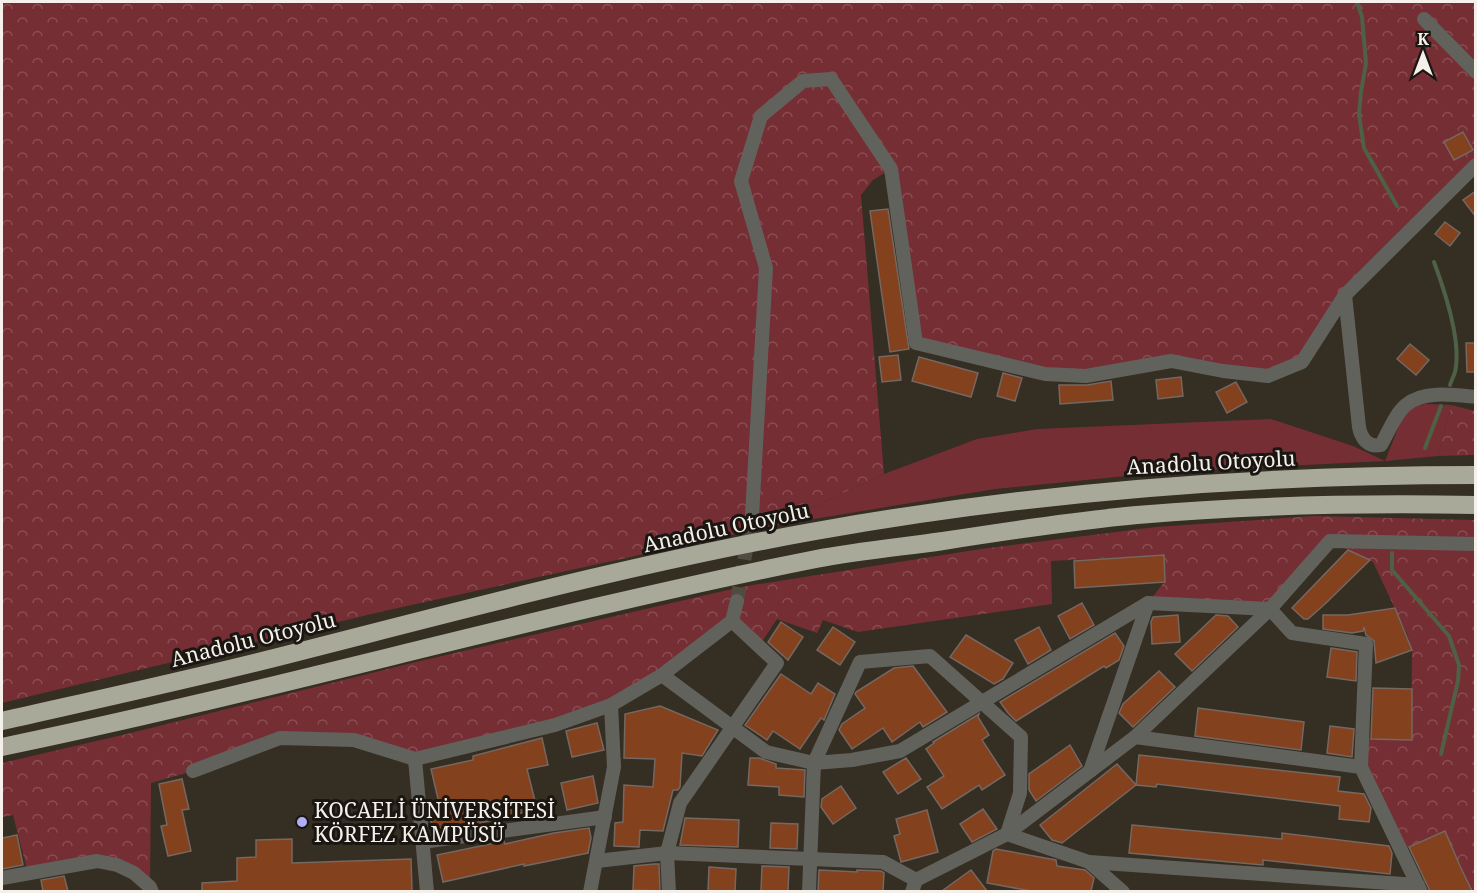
<svg xmlns="http://www.w3.org/2000/svg" width="1477" height="893" font-family="'Noto Serif',serif">
	<style>
		.grass { fill: #762e35 }
		.forest { fill: url(#forest-crowns) }
		.lines { fill: none; stroke-linecap: round; stroke-linejoin: round }
		.stream { stroke: #4e6046; stroke-width: 4 }
		.building { fill: #83411d; stroke: #756761; stroke-width: 1.5 }
		.street-tunnel { stroke: #524b41; stroke-width: 14; stroke-dasharray: 14 7; stroke-linecap: butt }
		.street { stroke: #62625d; stroke-width: 14 }
		.highway { stroke: #a9a99a; stroke-width: 18 }
		.poi-dot { fill: #b2adf9; stroke: #1a1612; stroke-width: 2 }
		.labels { text-anchor: middle; dominant-baseline: central; stroke-width: 6; stroke-linejoin: round; paint-order: stroke }
		.street-label { font-size: 21px; fill: #f5f0ea; stroke: #1a1612 }
		.poi-label { font-size: 21px; fill: #f5f0ea; stroke: #1a1612; text-anchor: start }
	</style>
	<defs>
		<pattern id="forest-crowns" width="20" height="18" patternUnits="userSpaceOnUse" patternTransform="scale(1.5)"><rect width="20" height="18" fill="#762e35"/><path d="M2 6a3 3 0 1 1 6 0M12 15a3 3 0 1 1 6 0" fill="none" stroke="#8a4d52"/></pattern>
	</defs>
	<rect width="100%" height="100%" fill="#352e23"/>
	<!-- grass -->
	<path class="grass" d="M 1426,404 L 1451,405 L 1438,456 L 1386,461 L 1166,472 L 995,489 L 772,526 L 884,474 L 977,439 L 1038,429 L 1271,419 L 1353,446 L 1385,461 L 1404,413 L 1411,406 Z"/>
	<!-- forest -->
	<g class="forest">
		<path d="M 2,2 L 1475,2 L 1475,165 L 1345,295 L 1302,362 L 1268,376 L 1171,361 L 1086,376 L 916,343 L 891,169 L 873,180 L 861,195 L 884,474 L 772,526 L 384,611 L 2,703 Z"/>
		<path d="M 1451,405 L 1475,411 L 1475,455 L 1438,456 Z"/>
		<path d="M 1314,516 L 1475,520 L 1475,891 L 1472,891 L 1445,831 L 1402,850 L 1361,767 L 1362,738 L 1411,739 L 1412,650 L 1407,634 L 1373,562 L 1330,541 L 1270,609 L 1148,603 L 1165,581 L 1164,555 L 1051,561 L 1052,604 L 858,632 L 823,620 L 817,633 L 777,619 L 759,646 L 732,621 L 611,705 L 415,759 L 354,740 L 280,738 L 193,771 L 151,783 L 150,887 L 117,865 L 28,873 L 13,815 L 2,817 L 2,763 L 135,732 L 416,662 L 741,587 L 981,549 L 1156,527 Z"/>
	</g>
	<g class="lines">
		<!-- stream -->
		<g class="stream">
			<path d="M 1357,2 L 1362,17 L 1366,63 L 1361,92 L 1359,115 L 1364,148 L 1397,206"/>
			<path d="M 1434,262 C 1444,289 1462,343 1455,372 C 1454,376 1451,381 1450,385"/>
			<path d="M 1425,448 L 1441,406"/>
			<path d="M 1392,553 L 1392,570 L 1449,636 L 1459,665 L 1458,681 L 1441,754"/>
		</g>
	</g>
	<!-- building -->
	<g class="building">
		<path d="M 1463,132 L 1473,150 L 1454,160 L 1444,142 Z"/>
		<path d="M 1476,191 L 1476,217 L 1463,200 Z"/>
		<path d="M 888,209 L 909,349 L 890,352 L 870,211 Z"/>
		<path d="M 1445,222 L 1460,233 L 1450,246 L 1435,234 Z"/>
		<path d="M 1466,343 L 1476,343 L 1476,372 L 1467,372 Z"/>
		<path d="M 1410,344 L 1429,360 L 1416,375 L 1397,359 Z"/>
		<path d="M 898,355 L 901,380 L 882,382 L 879,357 Z"/>
		<path d="M 919,357 L 978,373 L 971,397 L 912,381 Z"/>
		<path d="M 1003,373 L 1022,378 L 1015,401 L 997,396 Z"/>
		<path d="M 1181,377 L 1183,396 L 1158,399 L 1156,380 Z"/>
		<path d="M 1111,381 L 1113,400 L 1060,404 L 1059,385 L 1087,385 Z"/>
		<path d="M 1236,382 L 1247,402 L 1227,413 L 1216,392 Z"/>
		<path d="M 1348,550 L 1370,560 L 1326,603 L 1308,619 L 1304,619 L 1292,608 Z"/>
		<path d="M 1164,555 L 1165,582 L 1075,588 L 1074,561 Z"/>
		<path d="M 1082,603 L 1094,625 L 1070,639 L 1058,616 Z"/>
		<path d="M 1395,608 L 1412,650 L 1376,663 L 1374,641 L 1366,635 L 1364,627 L 1363,631 L 1352,633 L 1323,629 L 1323,615 L 1348,615 Z"/>
		<path d="M 1178,615 L 1180,642 L 1152,644 L 1151,622 L 1153,617 Z"/>
		<path d="M 1216,615 L 1228,616 L 1238,627 L 1192,671 L 1175,654 Z"/>
		<path d="M 781,622 L 803,637 L 788,660 L 768,642 Z"/>
		<path d="M 833,627 L 855,642 L 840,665 L 817,650 Z"/>
		<path d="M 1039,627 L 1051,650 L 1028,664 L 1015,640 Z"/>
		<path d="M 1115,633 L 1124,646 L 1119,660 L 1106,668 L 1104,666 L 1016,721 L 1008,713 L 1000,702 Z"/>
		<path d="M 966,635 L 1013,663 L 1003,679 L 994,684 L 950,657 Z"/>
		<path d="M 1331,648 L 1357,652 L 1356,681 L 1327,677 Z"/>
		<path d="M 913,666 L 947,712 L 923,727 L 920,722 L 892,742 L 883,728 L 852,749 L 839,730 L 842,724 L 865,708 L 855,694 L 856,692 L 894,668 Z"/>
		<path d="M 1159,671 L 1175,687 L 1133,727 L 1119,713 L 1123,704 Z"/>
		<path d="M 781,674 L 811,694 L 818,683 L 835,694 L 824,720 L 821,718 L 800,749 L 773,731 L 767,740 L 745,725 Z"/>
		<path d="M 1373,688 L 1412,689 L 1412,740 L 1371,739 Z"/>
		<path d="M 660,706 L 718,730 L 702,756 L 682,753 L 680,787 L 678,790 L 673,790 L 663,831 L 640,830 L 639,847 L 614,846 L 615,823 L 623,822 L 624,785 L 653,787 L 655,759 L 624,758 L 625,714 Z"/>
		<path d="M 1198,708 L 1304,722 L 1301,750 L 1195,736 Z"/>
		<path d="M 979,714 L 978,717 L 989,735 L 982,740 L 1005,775 L 982,790 L 979,785 L 942,809 L 927,787 L 944,776 L 926,749 L 934,743 L 933,742 Z"/>
		<path d="M 597,723 L 604,750 L 572,757 L 566,731 Z"/>
		<path d="M 1330,726 L 1354,729 L 1352,757 L 1327,753 Z"/>
		<path d="M 542,738 L 548,765 L 527,769 L 537,809 L 469,826 L 468,824 L 433,831 L 428,805 L 439,803 L 431,769 L 473,760 L 473,756 Z"/>
		<path d="M 1070,745 L 1082,766 L 1036,801 L 1029,790 L 1029,774 Z"/>
		<path d="M 1139,755 L 1340,777 L 1338,791 L 1364,794 L 1371,808 L 1369,822 L 1339,819 L 1340,806 L 1157,784 L 1156,787 L 1136,785 Z"/>
		<path d="M 750,758 L 759,758 L 776,764 L 776,768 L 805,770 L 804,797 L 779,795 L 779,787 L 748,785 Z"/>
		<path d="M 906,758 L 921,779 L 898,794 L 883,772 Z"/>
		<path d="M 1117,764 L 1136,785 L 1062,843 L 1052,840 L 1040,825 Z"/>
		<path d="M 593,776 L 598,803 L 567,810 L 561,783 Z"/>
		<path d="M 182,779 L 189,809 L 182,810 L 191,851 L 168,856 L 161,826 L 167,825 L 159,784 Z"/>
		<path d="M 841,786 L 856,808 L 833,824 L 821,807 L 822,799 Z"/>
		<path d="M 983,809 L 997,829 L 972,842 L 960,824 Z"/>
		<path d="M 927,810 L 938,852 L 901,862 L 894,836 L 900,834 L 896,819 Z"/>
		<path d="M 685,818 L 739,820 L 738,847 L 680,845 Z"/>
		<path d="M 771,823 L 798,824 L 797,849 L 770,848 Z"/>
		<path d="M 1132,825 L 1282,839 L 1282,833 L 1389,846 L 1392,853 L 1390,874 L 1263,860 L 1263,865 L 1129,853 Z"/>
		<path d="M 589,828 L 591,838 L 588,853 L 524,866 L 524,864 L 443,882 L 437,855 L 504,841 L 505,844 L 554,833 Z"/>
		<path d="M 1445,831 L 1460,866 L 1472,891 L 1430,891 L 1409,847 Z"/>
		<path d="M 17,835 L 23,865 L 2,869 L 2,838 Z"/>
		<path d="M 292,839 L 292,863 L 411,859 L 412,891 L 202,891 L 202,883 L 237,881 L 237,858 L 256,857 L 256,840 Z"/>
		<path d="M 996,849 L 1056,860 L 1057,866 L 1085,870 L 1094,878 L 1091,891 L 1031,891 L 987,883 L 993,851 Z"/>
		<path d="M 654,864 L 659,864 L 660,891 L 633,890 L 634,866 Z"/>
		<path d="M 762,866 L 789,867 L 788,891 L 761,891 Z"/>
		<path d="M 709,867 L 736,869 L 735,891 L 708,891 Z"/>
		<path d="M 819,870 L 857,872 L 857,870 L 881,871 L 884,873 L 883,891 L 818,891 Z"/>
		<path d="M 971,870 L 987,891 L 942,891 Z"/>
		<path d="M 64,876 L 68,891 L 43,891 L 41,880 Z"/>
	</g>
	<g class="lines">
		<!-- street-tunnel -->
		<path class="street-tunnel" d="M 737,601 L 752,516"/>
		<!-- street -->
		<g class="street">
			<path d="M 1424,19 L 1476,72"/>
			<path d="M 1345,295 L 1359,427 C 1361,438 1368,448 1381,445 C 1388,433 1395,414 1406,405 C 1423,390 1455,395 1476,397"/>
			<path d="M 752,516 L 766,268 L 741,181 L 761,116 L 803,81 L 831,79 L 891,169 L 916,343 L 1045,374 L 1086,376 L 1171,361 L 1223,371 L 1268,376 L 1302,362 L 1345,295 L 1476,165"/>
			<path d="M 662,675 L 766,752 L 814,763 L 852,760 L 900,751 L 1148,603 L 1270,609 L 1292,633 L 1366,644 L 1361,767 L 1421,892"/>
			<path d="M 1135,737 L 1361,767"/>
			<path d="M 193,771 L 280,738 L 354,740 L 415,759"/>
			<path d="M 1090,771 L 1148,603"/>
			<path d="M 422,842 L 605,817"/>
			<path d="M 597,861 L 667,853 L 883,862 L 916,880"/>
			<path d="M 1089,862 L 1123,892"/>
			<path d="M 2,878 L 97,861 L 117,865 L 134,873 L 150,887 L 152,892"/>
			<path d="M 427,892 L 415,759 L 555,725 L 611,705 L 662,675 L 732,621 L 737,601"/>
			<path d="M 590,892 L 614,767 L 611,705"/>
			<path d="M 669,892 L 667,853 L 680,803 L 777,663 L 732,621"/>
			<path d="M 809,892 L 814,763 L 860,662 L 930,656 L 1021,737 L 1020,793 L 1007,834 L 1089,862 L 1418,885"/>
			<path d="M 912,892 L 916,880 L 1007,834 L 1135,737 L 1270,609 L 1330,541 L 1476,544"/>
		</g>
		<!-- highway -->
		<g class="highway">
			<path d="M 2,721 C 90,701 178,682 266,660 C 448,614 630,564 816,531 C 1033,492 1255,475 1476,475"/>
			<path d="M 2,747 C 274,691 543,613 816,559 C 858,551 901,547 943,541 C 1007,531 1072,521 1137,515 C 1249,505 1363,503 1476,505"/>
		</g>
	</g>
	<!-- markers -->
	<circle class="poi-dot" cx="302" cy="822" r="6"/>
	<g class="labels">
		<!-- street labels -->
		<g class="street-label">
			<text transform="translate(1211 462) rotate(-3)">Anadolu Otoyolu</text>
			<text transform="translate(726 527) rotate(-12)">Anadolu Otoyolu</text>
			<text transform="translate(253 639) rotate(-14)">Anadolu Otoyolu</text>
		</g>
		<!-- poi labels -->
		<g class="poi-label">
			<text x="314" y="810">KOCAELİ ÜNİVERSİTESİ<tspan x="314" dy="24">KÖRFEZ KAMPÜSÜ</tspan></text>
		</g>
	</g>
	<!-- border -->
	<rect width="1477" height="893" fill="none" stroke="#f5f0ea" stroke-width="6"/>
	<!-- north arrow -->
	<g transform="translate(1423 54)" stroke="#1a1612" stroke-width="4.5" paint-order="stroke">
	<path d="M0-4.5L10 22L0 15L-10 22Z" fill="#f5f0ea"/>
	<text y="-9" font-size="16" font-weight="bold" text-anchor="middle" fill="#f5f0ea">K</text>
	</g>
</svg>
